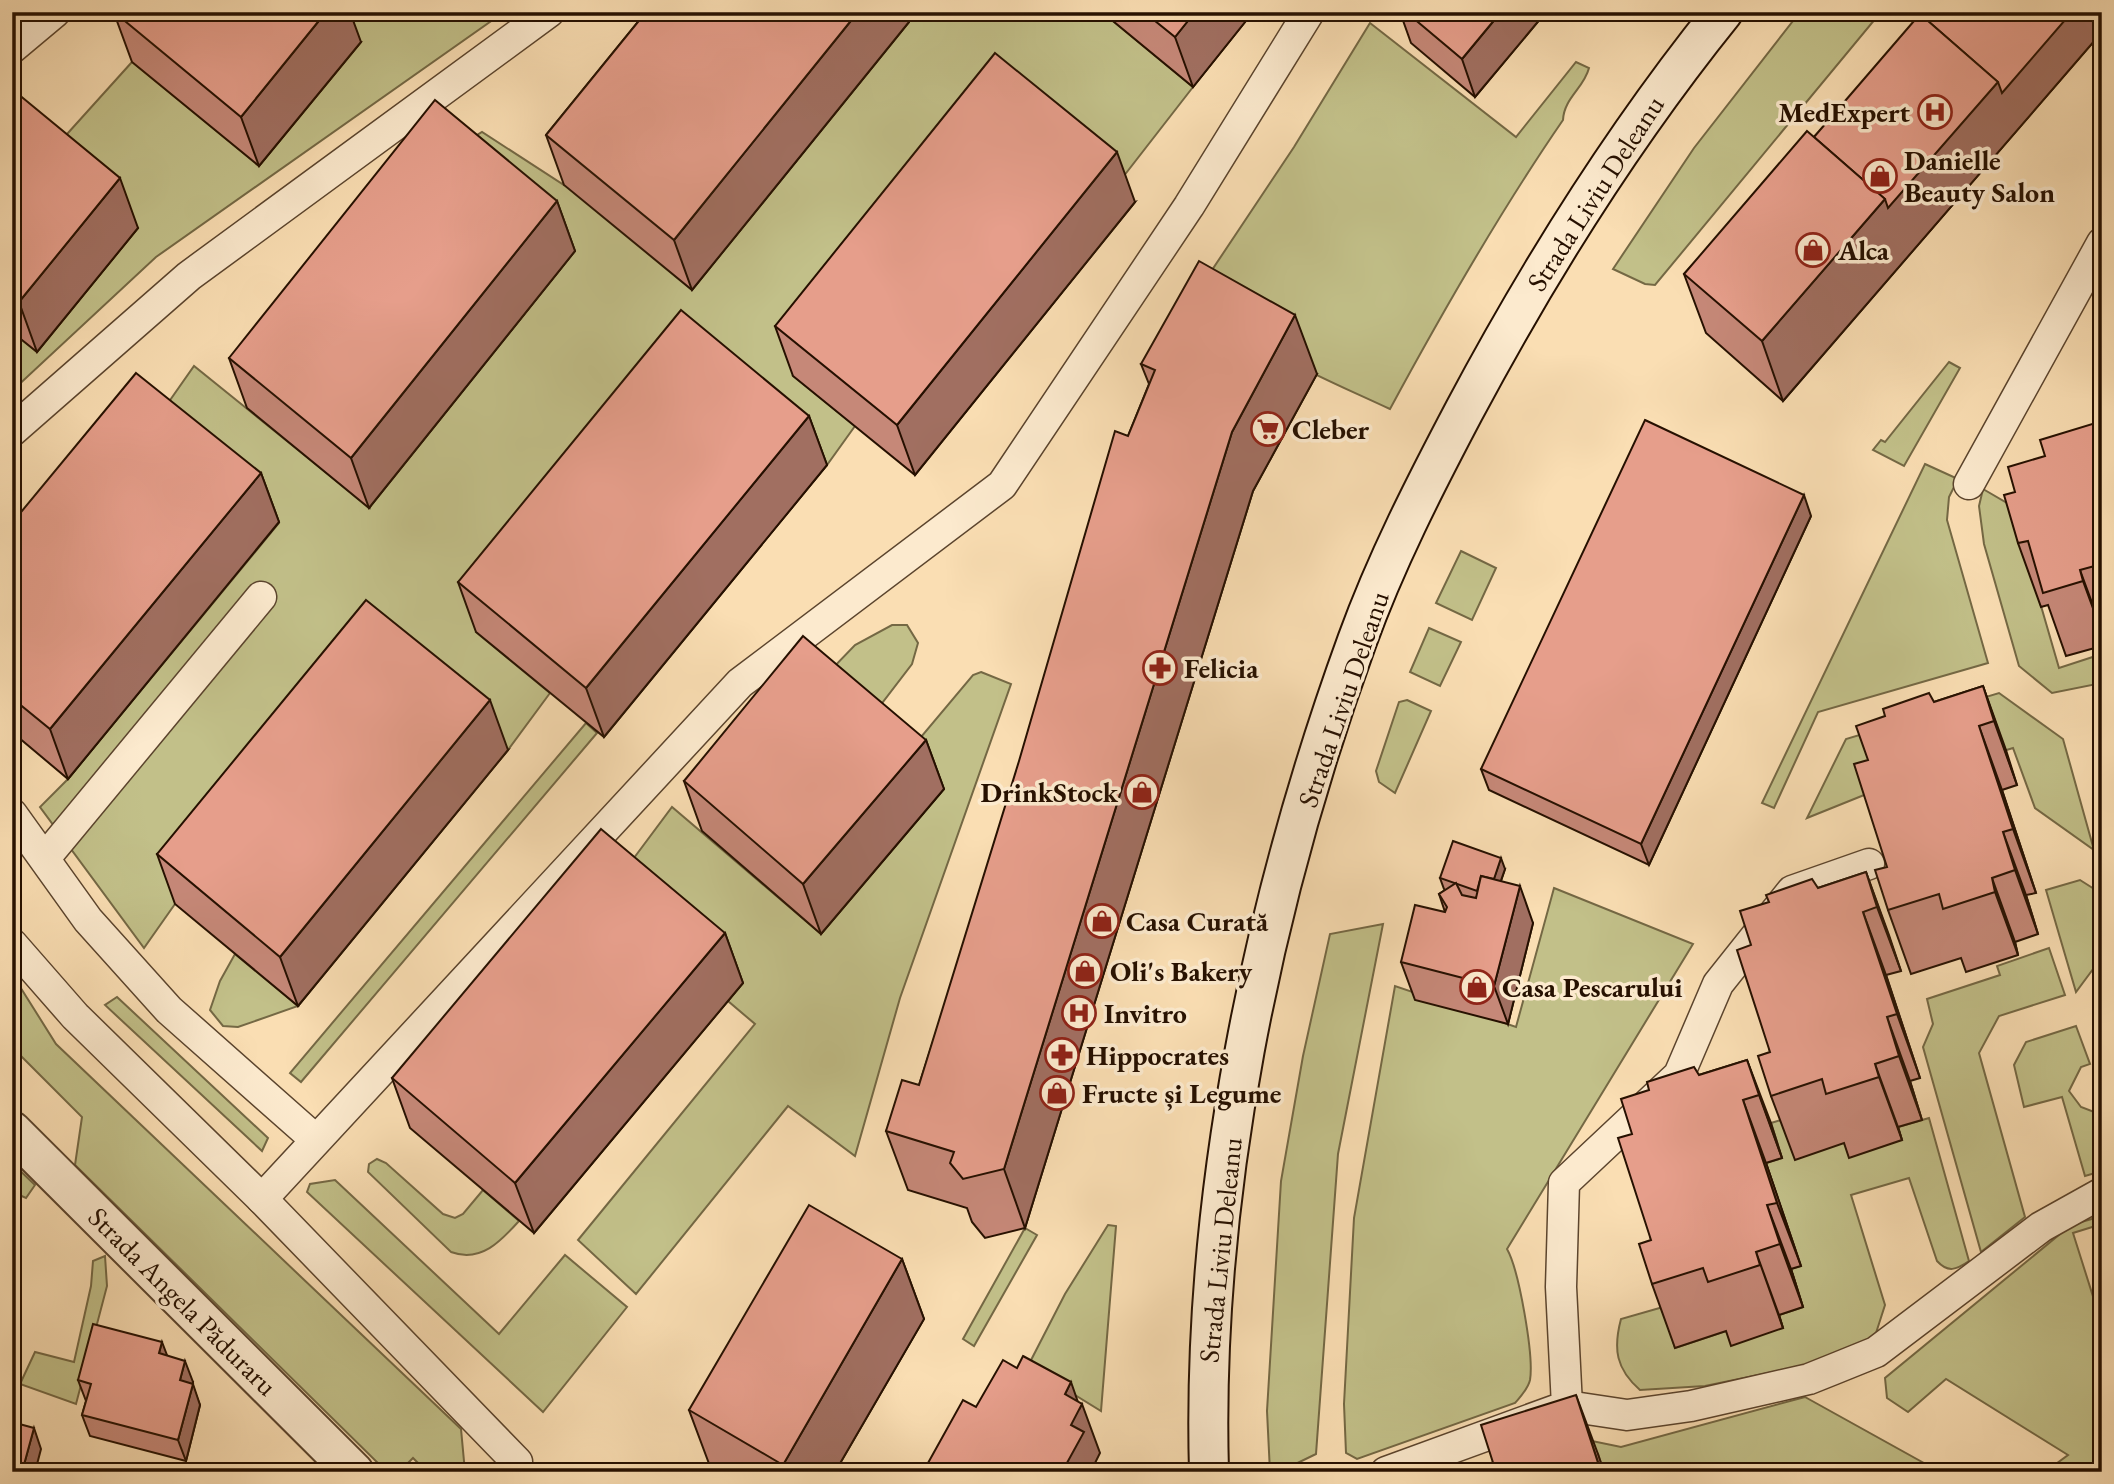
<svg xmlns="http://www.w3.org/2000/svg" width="2114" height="1484" font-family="'EB Garamond',serif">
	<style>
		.green { fill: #c2c089; stroke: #746844; stroke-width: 2 }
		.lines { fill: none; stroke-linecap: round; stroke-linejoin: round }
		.service-casing { stroke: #5b442d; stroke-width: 33 }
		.minor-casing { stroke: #5b442d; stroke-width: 42 }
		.secondary-casing { stroke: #261000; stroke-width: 42 }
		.service { stroke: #fceace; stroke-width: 30 }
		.minor { stroke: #fceace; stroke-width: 38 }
		.secondary { stroke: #fceace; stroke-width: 38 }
		.wall { fill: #c68878; stroke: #261000; stroke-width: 2 }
		.shaded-wall { fill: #a16f61; stroke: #261000; stroke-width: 2 }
		.building { fill: #e69e8b; stroke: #261000; stroke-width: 2 }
		.labels { text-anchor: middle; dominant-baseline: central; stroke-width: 7; stroke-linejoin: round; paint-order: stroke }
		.poi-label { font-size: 28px; font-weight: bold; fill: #261000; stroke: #fceace; text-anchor: start }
		.street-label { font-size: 28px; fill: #261000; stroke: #fceace }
	</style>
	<rect width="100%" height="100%" fill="#fadeb3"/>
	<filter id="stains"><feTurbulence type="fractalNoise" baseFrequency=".00286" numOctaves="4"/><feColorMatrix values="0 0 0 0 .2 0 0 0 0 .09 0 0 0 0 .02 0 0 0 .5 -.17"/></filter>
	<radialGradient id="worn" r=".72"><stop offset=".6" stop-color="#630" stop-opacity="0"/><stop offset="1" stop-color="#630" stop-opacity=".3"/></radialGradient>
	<!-- green -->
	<g class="green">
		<path d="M 324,12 L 504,12 L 156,257 L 12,391 L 12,332 L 49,154 L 132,62 L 259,166 Z"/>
		<path d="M 897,12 L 1102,12 L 1193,87 L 1116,186 L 793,376 L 855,426 L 827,465 L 700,360 L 476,632 L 550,693 L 508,750 L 175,904 L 144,948 L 40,807 L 68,779 L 279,523 L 154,423 L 194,366 L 370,508 L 453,150 L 482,132 L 564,185 Z"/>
		<path d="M 1800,12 L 1881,12 L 1655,285 L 1645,284 L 1613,269 L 1694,148 Z"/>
		<path d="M 1370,23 L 1516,137 L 1576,62 L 1589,68 C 1584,88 1564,98 1563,120 C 1499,213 1444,309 1390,409 C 1324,378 1246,348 1196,294 L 1294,147 Z"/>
		<path d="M 1949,362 L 1960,368 L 1904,466 L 1873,450 L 1881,440 L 1885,442 Z"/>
		<path d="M 1925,464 L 1958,479 L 1949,497 L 1947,520 L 1988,663 L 1818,712 L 1774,808 L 1762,803 Z"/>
		<path d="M 1983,489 L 2012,506 L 2059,668 L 2102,654 L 2102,683 L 2052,693 L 2019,666 L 1984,544 L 1979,506 Z"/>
		<path d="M 1461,551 L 1496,568 L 1472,620 L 1436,603 Z"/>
		<path d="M 892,625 L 907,625 L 918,643 L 912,664 L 866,724 L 827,674 L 855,645 Z"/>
		<path d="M 1429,628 L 1461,642 L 1440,686 L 1410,672 Z"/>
		<path d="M 981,672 L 1011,684 L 900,998 L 855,1156 L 788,1106 L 636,1294 L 578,1240 L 755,1024 L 728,1001 L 742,983 L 619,878 L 672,807 L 821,934 L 905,756 L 973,675 Z"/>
		<path d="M 1999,693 L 2063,739 L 2094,850 L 2035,808 L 2013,748 L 1879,789 L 1807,818 L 1846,739 Z"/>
		<path d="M 1407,700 L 1431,711 L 1395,793 L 1379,782 L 1376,771 L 1399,702 Z"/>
		<path d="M 586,723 L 597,733 L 301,1082 L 290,1073 Z"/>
		<path d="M 2080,880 L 2102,894 L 2102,957 L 2076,992 L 2046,890 Z"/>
		<path d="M 1554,888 L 1693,944 L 1507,1249 C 1519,1270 1534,1356 1530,1380 C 1528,1389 1521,1396 1515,1403 L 1357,1459 L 1346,1453 L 1344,1404 L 1354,1218 L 1395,986 L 1516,1027 Z"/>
		<path d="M 1383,924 L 1338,1154 L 1316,1454 L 1279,1472 L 1270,1472 L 1267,1411 L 1281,1181 L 1303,1056 L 1330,934 Z"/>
		<path d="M 2049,948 L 2065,995 L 1999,1016 L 1979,1053 L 2025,1217 L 1981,1252 L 1923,1047 L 1933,1024 L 1927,999 L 2000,975 L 1997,966 Z"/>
		<path d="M 235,954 L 298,1006 L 238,1027 L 223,1026 L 210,1010 L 220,981 Z"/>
		<path d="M 12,974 L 56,1044 L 461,1429 L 465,1472 L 427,1472 L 413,1458 L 399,1472 L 387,1472 L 75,1165 L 82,1117 L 12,1047 Z"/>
		<path d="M 117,997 L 268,1138 L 262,1151 L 105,1005 Z"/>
		<path d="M 2076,1026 L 2090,1064 L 2081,1067 L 2069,1091 L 2081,1107 L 2102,1115 L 2102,1171 L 2085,1176 L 2062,1097 L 2024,1107 L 2014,1065 L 2026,1042 Z"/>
		<path d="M 1929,1118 L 1969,1261 C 1956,1270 1948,1273 1937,1261 L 1909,1178 L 1851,1195 L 1885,1305 L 1876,1333 L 1869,1339 L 1807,1365 L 1705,1386 L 1640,1390 C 1616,1369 1613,1349 1621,1319 L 1663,1307 L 1675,1348 L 1726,1331 L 1783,1328 L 1779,1315 L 1803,1307 L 1791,1269 L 1800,1266 L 1766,1163 L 1782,1158 L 1771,1123 L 1781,1120 L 1845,1143 L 1902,1140 L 1898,1127 Z"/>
		<path d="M 377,1159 L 386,1163 L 443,1214 L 455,1218 L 463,1214 L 483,1190 L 519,1221 C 501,1241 481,1263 451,1252 L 368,1172 L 369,1164 Z"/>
		<path d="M 12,1163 L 35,1185 L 26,1198 L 17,1194 L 12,1185 Z"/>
		<path d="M 335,1180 L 499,1334 L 565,1255 L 627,1307 L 543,1412 L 307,1192 L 310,1184 Z"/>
		<path d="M 2102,1216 L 2102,1224 L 2073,1233 L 2102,1325 L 2102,1472 L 2045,1472 L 2068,1455 L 1946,1379 L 1908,1412 L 1887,1398 L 1885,1378 L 2071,1225 Z"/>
		<path d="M 1108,1225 L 1116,1226 L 1101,1411 L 1028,1366 L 1065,1294 Z"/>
		<path d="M 1025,1228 L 1037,1235 L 974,1346 L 963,1339 Z"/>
		<path d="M 105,1256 L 107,1286 L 76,1404 L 20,1384 L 35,1352 L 74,1362 L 91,1286 L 93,1261 Z"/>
		<path d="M 1805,1397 L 1940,1472 L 1604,1472 L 1598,1454 L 1543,1472 L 1482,1472 L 1485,1465 L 1568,1436 L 1621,1447 Z"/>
	</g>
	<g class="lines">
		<!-- service casing -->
		<g class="service-casing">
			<g id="service">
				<path d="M 12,48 L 55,12"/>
				<path d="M 12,431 L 189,276 L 549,12"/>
				<path d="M 1969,484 L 2102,243"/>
				<path d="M 12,814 L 88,920 L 169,1010 L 316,1140"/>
				<path d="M 45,858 L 261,597"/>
				<path d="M 12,944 L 75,1016 L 262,1199 L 517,1462 L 516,1472"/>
				<path d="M 262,1199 L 740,683 L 1002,485 L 1189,206 L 1309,12"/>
				<path d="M 1567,1406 L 1627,1415 L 1691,1406 L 1809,1379 L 1834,1369 L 1876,1352 L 2041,1227 L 2102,1193"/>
				<path d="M 1386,1472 L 1567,1406 L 1561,1287 L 1564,1183 L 1679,1075 L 1718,984 L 1792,891 L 1869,864"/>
			</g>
		</g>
		<!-- minor casing -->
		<g class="minor-casing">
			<path id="minor" d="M 12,1131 L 354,1472"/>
		</g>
		<!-- secondary casing -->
		<g class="secondary-casing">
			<path id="secondary" d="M 1209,1472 C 1201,1197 1263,899 1357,641 C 1386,561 1425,485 1464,411 C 1539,270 1623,136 1723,12"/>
		</g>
		<!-- service -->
		<use href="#service" class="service"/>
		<!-- minor -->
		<use href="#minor" class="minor"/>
		<!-- secondary -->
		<use href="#secondary" class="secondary"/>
	</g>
	<!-- wall -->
	<g class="wall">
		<path d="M 646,12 L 906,12 L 909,22 L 692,290 L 564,185 L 546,135 Z"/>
		<path d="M 1102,12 L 1253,12 L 1193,87 Z"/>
		<path d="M 1400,12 L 1546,12 L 1475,97 L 1411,43 Z"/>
		<path d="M 114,13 L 361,42 L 259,166 L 132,62 Z"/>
		<path d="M 1928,21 L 2102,32 L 1783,401 L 1706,333 L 1684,274 L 1814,137 Z"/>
		<path d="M 12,89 L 138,228 L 37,352 L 12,332 Z"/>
		<path d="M 557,201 L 575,251 L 369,508 L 247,408 L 229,358 Z"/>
		<path d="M 1135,202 L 915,475 L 793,376 L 775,326 Z"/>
		<path d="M 1141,364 L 1317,374 L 1253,491 L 1025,1228 L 985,1238 L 972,1222 L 967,1208 L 908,1190 L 886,1131 L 919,1085 L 1128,436 L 1149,384 Z"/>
		<path d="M 809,416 L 827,465 L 604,737 L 476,632 L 458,582 Z"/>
		<path d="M 2102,421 L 2102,646 L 2066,656 L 2048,605 L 2041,607 L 2018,543 L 2015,492 L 2045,456 Z"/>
		<path d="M 261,473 L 279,522 L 68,779 L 12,732 L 12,523 Z"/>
		<path d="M 1811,516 L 1649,865 L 1489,790 L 1481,769 Z"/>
		<path d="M 1983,686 L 2017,785 L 2002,790 L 2036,893 L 2026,895 L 2038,934 L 2015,942 L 2018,955 L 1966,972 L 1961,958 L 1911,974 L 1888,910 L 1887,867 L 1868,760 L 1934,702 Z"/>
		<path d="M 926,740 L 944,789 L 821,934 L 702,831 L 684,781 Z"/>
		<path d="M 508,750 L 298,1006 L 175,904 L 157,854 Z"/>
		<path d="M 1505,869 L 1501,881 L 1533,923 L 1508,1024 L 1415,1000 L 1401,962 L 1445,912 L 1439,894 L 1445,890 L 1444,889 L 1440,878 Z"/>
		<path d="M 1866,872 L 1901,971 L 1886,975 L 1920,1078 L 1910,1081 L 1922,1120 L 1898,1127 L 1902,1140 L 1849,1158 L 1844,1143 L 1795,1160 L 1771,1096 L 1770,1052 L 1751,945 L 1818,888 Z"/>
		<path d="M 725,933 L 743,983 L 534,1233 L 410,1128 L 392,1078 Z"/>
		<path d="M 1747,1060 L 1782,1158 L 1766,1163 L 1801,1266 L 1791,1269 L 1803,1307 L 1779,1315 L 1783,1328 L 1731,1346 L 1726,1331 L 1675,1348 L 1652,1284 L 1651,1240 L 1632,1134 L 1699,1075 Z"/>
		<path d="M 902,1259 L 924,1319 L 835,1472 L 715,1472 L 711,1469 L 689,1410 Z"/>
		<path d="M 167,1356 L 193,1382 L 192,1384 L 200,1405 L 186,1461 L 90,1436 L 82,1415 L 86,1401 L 78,1380 Z"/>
	</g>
	<!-- shaded-wall -->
	<g class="shaded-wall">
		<path d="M 326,12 L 350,12 L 361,42 L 259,166 L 241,117 Z"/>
		<path d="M 858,12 L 906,12 L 909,22 L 692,290 L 674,240 Z"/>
		<path d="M 1195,12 L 1253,12 L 1193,87 L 1175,37 Z"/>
		<path d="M 1501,12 L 1546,12 L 1475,97 L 1462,59 Z"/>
		<path d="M 2072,12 L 2102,12 L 2102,32 L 1783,401 L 1762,341 L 1885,199 L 1998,82 Z"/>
		<path d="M 1117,152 L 1135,202 L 915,475 L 897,425 Z"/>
		<path d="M 120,178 L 138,228 L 37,352 L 19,302 Z"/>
		<path d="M 557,201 L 575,251 L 369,508 L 351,458 Z"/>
		<path d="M 1295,315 L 1317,374 L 1253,491 L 1025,1228 L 1004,1169 L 1232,432 Z"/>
		<path d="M 809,416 L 827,465 L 604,737 L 586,688 Z"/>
		<path d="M 261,473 L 279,522 L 68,779 L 50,729 Z"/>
		<path d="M 1804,495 L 1811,516 L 1649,865 L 1641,844 Z"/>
		<path d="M 2080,570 L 2102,630 L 2102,633 L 2083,581 Z"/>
		<path d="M 1983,686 L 2006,750 L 2017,785 L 1994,721 Z"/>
		<path d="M 490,700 L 508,750 L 298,1006 L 280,957 Z"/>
		<path d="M 1979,726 L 2002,790 L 2036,893 L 2013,829 Z"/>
		<path d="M 926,740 L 944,789 L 821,934 L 803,884 Z"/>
		<path d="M 2003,832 L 2026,895 L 2038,934 L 2015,870 Z"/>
		<path d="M 1501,858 L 1505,869 L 1492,906 L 1488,895 Z"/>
		<path d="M 1866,872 L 1889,935 L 1901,971 L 1877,907 Z"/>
		<path d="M 1992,878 L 2015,942 L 2018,955 L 1995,892 Z"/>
		<path d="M 1520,886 L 1533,923 L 1508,1024 L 1494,986 Z"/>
		<path d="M 1863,912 L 1886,975 L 1920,1078 L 1897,1014 Z"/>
		<path d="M 725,933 L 743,983 L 534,1233 L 515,1183 Z"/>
		<path d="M 1887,1017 L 1910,1081 L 1922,1120 L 1899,1056 Z"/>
		<path d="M 1747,1060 L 1771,1123 L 1782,1158 L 1759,1095 Z"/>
		<path d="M 1875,1064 L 1898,1127 L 1902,1140 L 1879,1077 Z"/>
		<path d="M 1743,1100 L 1766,1163 L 1801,1266 L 1777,1203 Z"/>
		<path d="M 1767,1205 L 1791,1269 L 1803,1307 L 1780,1244 Z"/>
		<path d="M 1756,1252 L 1779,1315 L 1783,1328 Z"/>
		<path d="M 902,1259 L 924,1319 L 835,1472 L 785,1472 L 783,1465 Z"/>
		<path d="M 162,1342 L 170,1363 L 159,1353 Z"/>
		<path d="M 185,1361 L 193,1382 L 188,1401 L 180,1380 Z"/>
		<path d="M 1071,1382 L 1080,1408 L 1082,1404 L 1100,1453 L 1095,1463 L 1098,1472 L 1062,1472 L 1071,1425 L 1065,1394 Z"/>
		<path d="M 193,1384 L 200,1405 L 186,1461 L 178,1440 Z"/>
		<path d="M 1576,1395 L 1598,1454 L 1604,1472 L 1601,1472 Z"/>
		<path d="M 34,1428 L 41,1449 L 35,1472 L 22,1472 Z"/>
	</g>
	<!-- building -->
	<g class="building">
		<path d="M 114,12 L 326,12 L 241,117 Z"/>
		<path d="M 646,12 L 858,12 L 674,240 L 546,135 Z"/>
		<path d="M 1144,12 L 1195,12 L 1175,37 Z"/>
		<path d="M 1406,12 L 1501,12 L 1462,59 Z"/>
		<path d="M 1936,12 L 2072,12 L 2002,93 L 1998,82 L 1928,21 Z"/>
		<path d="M 1920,14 L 1998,82 L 1888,208 L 1885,199 L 1814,137 Z"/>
		<path d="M 995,53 L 1117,152 L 897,425 L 775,326 Z"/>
		<path d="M 12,89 L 120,178 L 19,302 L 12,297 Z"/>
		<path d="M 435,100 L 557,201 L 351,458 L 229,358 Z"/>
		<path d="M 1807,131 L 1885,199 L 1762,341 L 1684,274 Z"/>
		<path d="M 1199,261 L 1295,315 L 1232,432 L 1004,1169 L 963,1179 L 950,1163 L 954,1152 L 886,1131 L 902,1080 L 919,1085 L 1019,761 L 1115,431 L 1128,436 L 1155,370 L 1141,364 Z"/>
		<path d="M 2102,291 L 2102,313 L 2096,292 Z"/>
		<path d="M 681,310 L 809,416 L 586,688 L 458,582 Z"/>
		<path d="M 136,373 L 261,473 L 50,729 L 12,698 L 12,523 Z"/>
		<path d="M 1645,420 L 1804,495 L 1641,844 L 1481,769 Z"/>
		<path d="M 2102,421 L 2102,564 L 2080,570 L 2083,581 L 2043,593 L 2028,541 L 2018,543 L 2004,495 L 2015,492 L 2008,467 L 2045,456 L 2040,440 Z"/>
		<path d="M 366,600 L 490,700 L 280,957 L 157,854 Z"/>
		<path d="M 803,636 L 926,740 L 803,884 L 684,781 Z"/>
		<path d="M 1983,686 L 1994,721 L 1979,726 L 2013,829 L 2003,832 L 2015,870 L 1992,878 L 1995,892 L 1943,909 L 1939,894 L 1888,910 L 1875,870 L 1887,867 L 1854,764 L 1868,760 L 1856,726 L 1885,716 L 1883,709 L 1929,693 L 1934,702 Z"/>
		<path d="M 601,829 L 725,933 L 515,1183 L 392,1078 Z"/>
		<path d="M 1453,841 L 1501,858 L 1494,879 L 1481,876 L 1477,891 L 1440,878 Z"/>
		<path d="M 1866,872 L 1877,907 L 1863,912 L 1897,1014 L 1887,1017 L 1899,1056 L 1875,1064 L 1879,1077 L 1826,1094 L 1822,1079 L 1771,1096 L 1758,1056 L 1770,1052 L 1737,950 L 1751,945 L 1740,911 L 1769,902 L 1766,895 L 1812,879 L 1818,888 Z"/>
		<path d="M 1481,876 L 1520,886 L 1494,986 L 1401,962 L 1415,905 L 1445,912 L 1447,907 L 1439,894 L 1456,883 L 1462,895 L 1476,898 Z"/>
		<path d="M 1747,1060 L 1759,1095 L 1743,1100 L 1777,1203 L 1767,1205 L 1780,1244 L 1756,1252 L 1760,1265 L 1708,1282 L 1703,1268 L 1652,1284 L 1639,1244 L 1651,1240 L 1618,1138 L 1632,1134 L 1621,1099 L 1649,1090 L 1647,1082 L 1694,1067 L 1699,1075 Z"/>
		<path d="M 809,1205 L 902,1259 L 783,1465 L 689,1410 Z"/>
		<path d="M 93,1324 L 162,1342 L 159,1353 L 185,1361 L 180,1380 L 193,1384 L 178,1440 L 82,1415 L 91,1384 L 78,1380 Z"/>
		<path d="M 1023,1356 L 1071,1382 L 1065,1394 L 1082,1404 L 1071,1425 L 1084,1432 L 1062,1472 L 923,1472 L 963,1400 L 976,1407 L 1003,1360 L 1017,1368 Z"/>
		<path d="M 1576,1395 L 1601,1472 L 1496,1472 L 1481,1425 Z"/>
		<path d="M 12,1422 L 34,1428 L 22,1472 L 12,1472 Z"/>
	</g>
	<!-- icons -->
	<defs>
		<g id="hospital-ring" transform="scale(1.75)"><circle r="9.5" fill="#fceace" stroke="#8f2418" stroke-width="1.5"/><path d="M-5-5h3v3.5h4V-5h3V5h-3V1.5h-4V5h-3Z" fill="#8f2418"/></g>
		<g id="shop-ring" transform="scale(1.75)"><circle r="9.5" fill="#fceace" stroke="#8f2418" stroke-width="1.5"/><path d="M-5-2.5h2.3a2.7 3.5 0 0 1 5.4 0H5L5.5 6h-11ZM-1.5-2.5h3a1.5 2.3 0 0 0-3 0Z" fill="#8f2418"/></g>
		<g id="supermarket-ring" transform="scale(1.75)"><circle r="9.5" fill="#fceace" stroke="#8f2418" stroke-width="1.5"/><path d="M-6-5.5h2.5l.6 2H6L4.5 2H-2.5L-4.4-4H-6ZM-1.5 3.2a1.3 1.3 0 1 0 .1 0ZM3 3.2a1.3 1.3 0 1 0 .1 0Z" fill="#8f2418"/></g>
		<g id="pharmacy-ring" transform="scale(1.75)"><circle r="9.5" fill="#fceace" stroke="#8f2418" stroke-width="1.5"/><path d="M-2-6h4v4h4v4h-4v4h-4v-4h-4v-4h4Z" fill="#8f2418"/></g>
	</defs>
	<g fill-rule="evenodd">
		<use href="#hospital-ring" x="1935" y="112"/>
		<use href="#shop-ring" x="1880" y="176"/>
		<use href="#shop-ring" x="1813" y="250"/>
		<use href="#supermarket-ring" x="1268" y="429"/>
		<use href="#pharmacy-ring" x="1160" y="668"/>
		<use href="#shop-ring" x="1142" y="792"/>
		<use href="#shop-ring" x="1102" y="921"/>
		<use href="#shop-ring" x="1085" y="971"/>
		<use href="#shop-ring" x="1477" y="987"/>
		<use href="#hospital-ring" x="1079" y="1013"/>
		<use href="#pharmacy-ring" x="1062" y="1055"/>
		<use href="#shop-ring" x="1057" y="1093"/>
	</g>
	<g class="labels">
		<!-- poi labels -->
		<g class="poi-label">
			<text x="1910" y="112" text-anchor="end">MedExpert</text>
			<text x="1904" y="160">Danielle<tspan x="1904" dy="32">Beauty Salon</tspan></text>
			<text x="1838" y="250">Alca</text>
			<text x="1292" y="429">Cleber</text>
			<text x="1184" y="668">Felicia</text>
			<text x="1118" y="792" text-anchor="end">DrinkStock</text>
			<text x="1126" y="921">Casa Curată</text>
			<text x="1110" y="971">Oli's Bakery</text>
			<text x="1502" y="987">Casa Pescarului</text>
			<text x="1104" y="1013">Invitro</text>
			<text x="1086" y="1055">Hippocrates</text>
			<text x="1082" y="1093">Fructe și Legume</text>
		</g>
		<!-- street labels -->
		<g class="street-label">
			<text transform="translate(1595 193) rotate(-57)">Strada Liviu Deleanu</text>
			<text transform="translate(1343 699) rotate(-71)">Strada Liviu Deleanu</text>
			<text transform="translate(1220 1250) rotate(-84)">Strada Liviu Deleanu</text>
			<text transform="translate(183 1301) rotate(45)">Strada Angela Păduraru</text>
		</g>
	</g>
	<!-- margin -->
	<rect width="2114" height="1484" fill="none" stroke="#fadeb3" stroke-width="42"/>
	<rect x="14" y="14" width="2086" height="1456" fill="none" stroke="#261000" stroke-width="3.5"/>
	<rect x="21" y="21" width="2072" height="1442" fill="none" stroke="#261000" stroke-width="2"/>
	<rect width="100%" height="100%" filter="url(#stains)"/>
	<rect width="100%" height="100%" fill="url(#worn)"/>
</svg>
